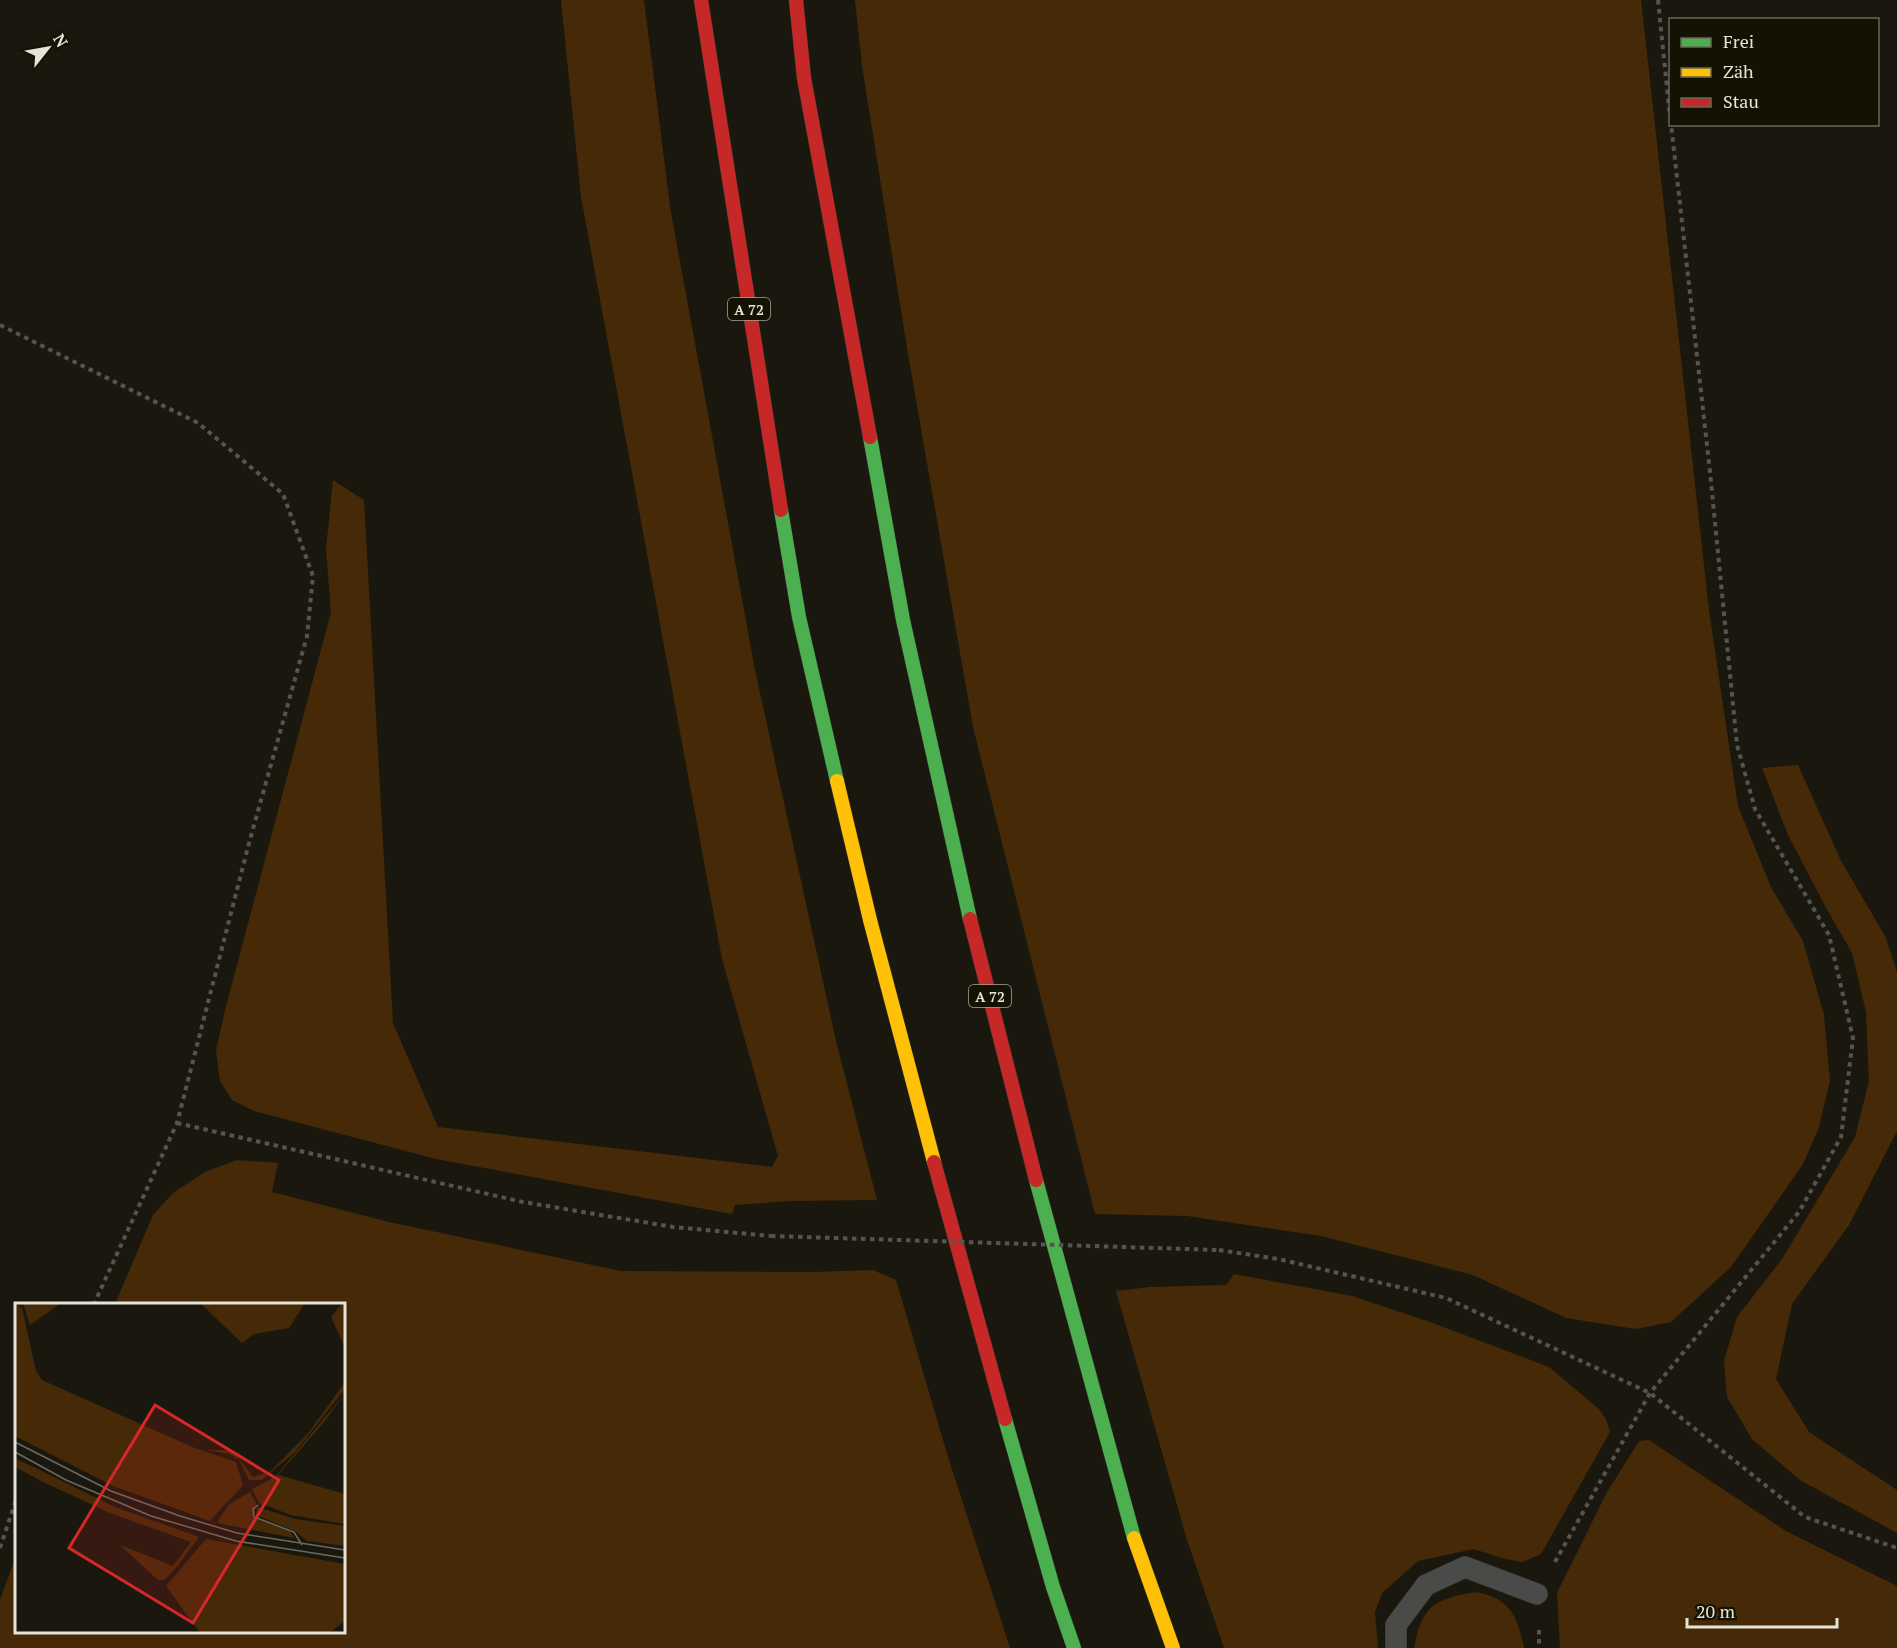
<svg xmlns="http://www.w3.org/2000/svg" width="1897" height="1648" font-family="'PT Serif',serif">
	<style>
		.green { fill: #462907 }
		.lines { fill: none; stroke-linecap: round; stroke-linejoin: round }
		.lane-casing { stroke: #36342b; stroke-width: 22 }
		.fast-casing { stroke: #36342b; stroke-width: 15 }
		.slow-casing { stroke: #36342b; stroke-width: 15 }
		.jam-casing { stroke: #36342b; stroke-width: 15 }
		.path { stroke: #555450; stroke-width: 4; stroke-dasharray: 4.5 4.5; stroke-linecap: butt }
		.lane { stroke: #4a4b48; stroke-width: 21 }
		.fast { stroke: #4caf50; stroke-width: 14 }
		.slow { stroke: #ffc107; stroke-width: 14 }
		.jam { stroke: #c62828; stroke-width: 14 }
		.path-bridge { stroke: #555450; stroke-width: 4; stroke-dasharray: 4.5 4.5; stroke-linecap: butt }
		.labels { text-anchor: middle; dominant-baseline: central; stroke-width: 4.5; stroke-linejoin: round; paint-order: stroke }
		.shield { fill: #141303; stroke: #a6a598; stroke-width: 1.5 }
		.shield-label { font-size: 14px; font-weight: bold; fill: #e5e4d8 }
		.inset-road { fill: none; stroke: #6b6a5f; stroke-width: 1.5 }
		.view { fill: #d62828; fill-opacity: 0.15; stroke: #d62828; stroke-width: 3 }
		.inset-edge { fill: none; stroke: #e5e4d8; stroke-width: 3 }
	</style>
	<rect width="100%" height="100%" fill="#1a180e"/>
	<!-- green -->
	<g class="green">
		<path d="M 561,0 L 644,0 L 670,207 L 755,670 L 836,1041 L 877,1200 L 792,1201 L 735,1205 L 732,1214 L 436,1159 L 254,1111 L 232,1100 L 220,1081 L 216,1050 L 226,1006 L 331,612 L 326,549 L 333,480 L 364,500 L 393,1023 L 438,1127 L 772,1167 L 778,1156 L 722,959 L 581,197 Z"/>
		<path d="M 855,0 L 1641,0 L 1709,610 L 1738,806 L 1771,887 L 1803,941 L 1824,1015 L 1830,1080 L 1819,1127 L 1803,1164 L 1731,1267 L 1671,1322 L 1636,1329 L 1566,1318 L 1473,1275 L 1321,1236 L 1187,1216 L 1095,1214 L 973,727 L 907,348 L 862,66 Z"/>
		<path d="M 1798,765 L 1841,861 L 1885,936 L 1897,972 L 1897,1131 L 1849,1225 L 1792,1304 L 1776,1379 L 1809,1432 L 1897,1490 L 1897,1533 L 1800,1480 L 1752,1439 L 1727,1397 L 1724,1361 L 1737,1317 L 1782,1259 L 1855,1137 L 1869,1081 L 1866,1012 L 1852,953 L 1825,906 L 1788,835 L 1762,768 Z"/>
		<path d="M 237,1160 L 278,1163 L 272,1192 L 389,1222 L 621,1271 L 813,1272 L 873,1270 L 896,1280 L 948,1457 L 1010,1648 L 0,1648 L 0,1600 L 16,1556 L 16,1632 L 344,1632 L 344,1304 L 115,1304 L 153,1215 L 173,1193 L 205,1172 Z"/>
		<path d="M 1234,1274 L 1352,1296 L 1430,1322 L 1549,1367 L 1599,1409 L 1606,1419 L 1610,1432 L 1541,1554 L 1522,1562 L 1501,1558 L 1474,1549 L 1418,1561 L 1382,1593 L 1375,1612 L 1378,1648 L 1224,1648 L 1187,1540 L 1116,1291 L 1150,1287 L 1226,1285 Z"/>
		<path d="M 1649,1440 L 1786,1531 L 1897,1586 L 1897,1648 L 1560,1648 L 1557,1593 L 1606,1494 L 1639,1441 Z"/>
		<path d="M 1476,1592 C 1510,1598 1517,1616 1524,1648 L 1414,1648 C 1421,1606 1436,1598 1476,1592 Z"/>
	</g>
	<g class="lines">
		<!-- lane casing -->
		<g class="lane-casing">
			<path id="lane" d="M 1396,1648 L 1396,1625 L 1426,1585 L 1465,1567 L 1537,1594"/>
		</g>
		<!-- fast casing -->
		<g class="fast-casing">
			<g id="fast">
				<path d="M 870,437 L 903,620 L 970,919"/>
				<path d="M 781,510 L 799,617 L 837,781"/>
				<path d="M 1036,1180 L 1134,1538"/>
				<path d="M 1005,1419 L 1053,1587 L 1074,1648"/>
			</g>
		</g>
		<!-- slow casing -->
		<g class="slow-casing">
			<g id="slow">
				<path d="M 837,781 L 870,920 L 934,1162"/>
				<path d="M 1134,1538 L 1173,1648"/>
			</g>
		</g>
		<!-- jam casing -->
		<g class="jam-casing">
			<g id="jam">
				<path d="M 701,0 L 781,510"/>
				<path d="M 796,0 L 804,78 L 870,437"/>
				<path d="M 970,919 L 1036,1180"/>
				<path d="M 934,1162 L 1005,1419"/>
			</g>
		</g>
		<!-- path -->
		<g class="path">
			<path d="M 1658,0 L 1670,117"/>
			<path d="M 0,325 L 198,423 L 283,494 L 313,576 L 307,636 L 249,843 L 177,1123 L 94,1304"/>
			<path d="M 177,1123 L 523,1202 L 673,1227 L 771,1236"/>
			<path d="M 1219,1250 L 1278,1259 L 1446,1298 L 1650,1393 L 1805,1517 L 1897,1548"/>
			<path d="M 0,1548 L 16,1500"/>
			<path d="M 1555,1562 L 1650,1393 L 1799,1212 L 1841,1137 L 1853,1038 L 1829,935 L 1755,809 L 1737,745 L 1710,472 L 1671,124"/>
			<path d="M 1539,1630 L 1539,1648"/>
		</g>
		<!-- lane -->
		<use href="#lane" class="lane"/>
		<!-- fast -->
		<use href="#fast" class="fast"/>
		<!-- slow -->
		<use href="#slow" class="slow"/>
		<!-- jam -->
		<use href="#jam" class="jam"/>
		<!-- path-bridge -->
		<path class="path-bridge" d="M 771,1236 L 1219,1250"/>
	</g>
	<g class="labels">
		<!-- shield labels -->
		<g class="shield">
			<rect x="728" y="298" width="42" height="22" rx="4.5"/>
			<rect x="969" y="985" width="42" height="22" rx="4.5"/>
		</g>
		<g class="shield-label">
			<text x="749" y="309">A 72</text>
			<text x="990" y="996">A 72</text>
		</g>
	</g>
	<!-- overview -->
	<g transform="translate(15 1303)">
		<rect width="330" height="330" fill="#1a180e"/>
		<path d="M 0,0 L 7,5 L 21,68 L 27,77 L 177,144 L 221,159 L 228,182 L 195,218 L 98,183 L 0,133 ZM 8,0 L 46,0 L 15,22 ZM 185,0 L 290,0 L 274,25 L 239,31 L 227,40 ZM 327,0 L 330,0 L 330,45 L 316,14 ZM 330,79 L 330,86 L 280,149 L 247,177 L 234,177 L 224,157 L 215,151 L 191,147 L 217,147 L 238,174 L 256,168 L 294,129 ZM 330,90 L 310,118 L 263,172 L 330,191 L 330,221 L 276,212 L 244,200 L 237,186 L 261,173 ZM 0,155 L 100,204 L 184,234 L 161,265 L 149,277 L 143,277 L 105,242 L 158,263 L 176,239 L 95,210 L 26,178 L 0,164 ZM 235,189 L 241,200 L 238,215 L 275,228 L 279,235 L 202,220 L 213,202 ZM 243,204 L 280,216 L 330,223 L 330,243 L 292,238 L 280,228 L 241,212 ZM 191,236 L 330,261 L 330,318 L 314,330 L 185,330 L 151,283 Z" fill="#462907"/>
		<path class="inset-road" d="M 0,139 L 96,188 L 165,213 L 222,230 L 330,247M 0,149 L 51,177 L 136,213 L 221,238 L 330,255M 243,202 L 238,206 L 239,214 L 279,229 L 287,242"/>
		<path class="view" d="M 140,102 L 264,177 L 178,320 L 54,245 Z"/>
		<rect width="330" height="330" class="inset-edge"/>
	</g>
	<!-- legend -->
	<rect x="1669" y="18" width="210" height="108" fill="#141303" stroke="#686758" stroke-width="1.5"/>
	<rect x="1681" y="38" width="30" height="9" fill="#4caf50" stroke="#686758" stroke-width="1.5"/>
	<text x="1723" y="48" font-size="18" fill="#e5e4d8">Frei</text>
	<rect x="1681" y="68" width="30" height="9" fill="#ffc107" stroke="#686758" stroke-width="1.5"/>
	<text x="1723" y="78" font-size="18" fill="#e5e4d8">Zäh</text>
	<rect x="1681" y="98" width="30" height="9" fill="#c62828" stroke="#686758" stroke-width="1.5"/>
	<text x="1723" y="108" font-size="18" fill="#e5e4d8">Stau</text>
	<!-- north arrow -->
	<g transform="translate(48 48) rotate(59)" stroke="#141303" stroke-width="4.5" paint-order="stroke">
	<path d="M0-4.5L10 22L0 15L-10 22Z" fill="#e5e4d8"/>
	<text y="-9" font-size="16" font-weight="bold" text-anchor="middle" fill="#e5e4d8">N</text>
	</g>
	<!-- scale -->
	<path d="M1687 1618v9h150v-9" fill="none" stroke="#e5e4d8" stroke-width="3"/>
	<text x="1696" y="1618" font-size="18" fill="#e5e4d8" stroke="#141303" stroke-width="4.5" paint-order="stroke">20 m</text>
</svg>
